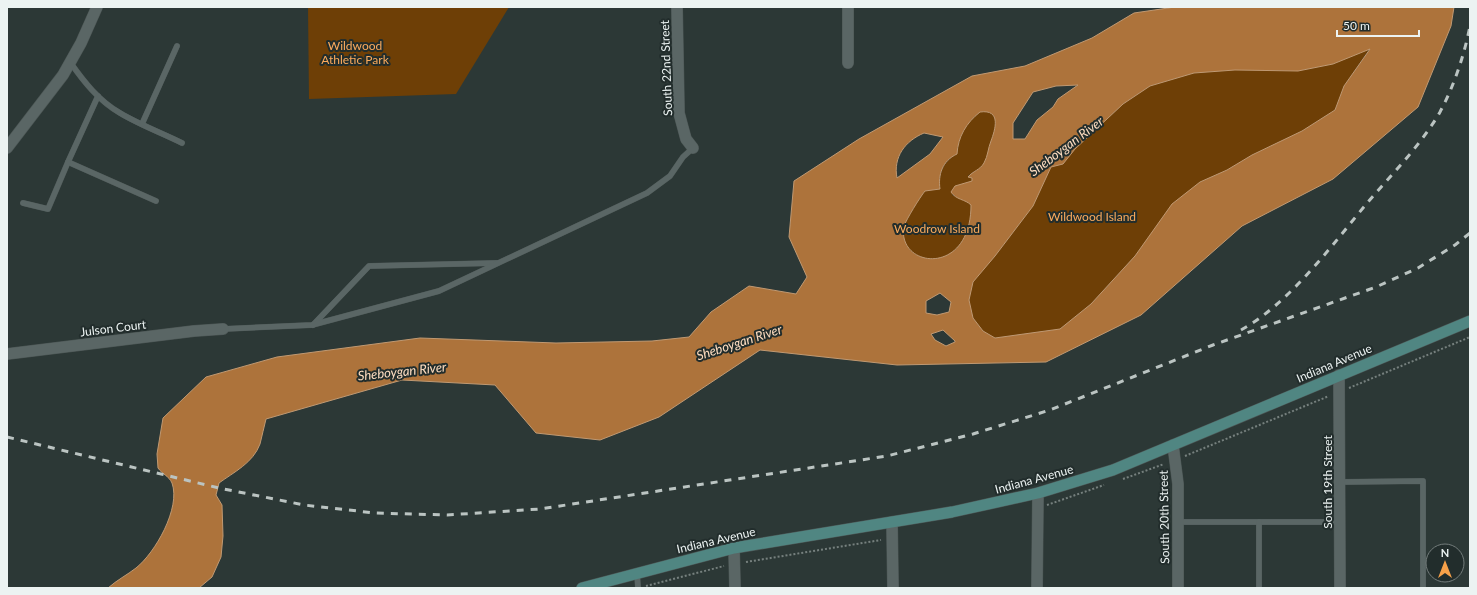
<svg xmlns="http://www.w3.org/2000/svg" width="1477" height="595" font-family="Lato,sans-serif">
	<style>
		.green { fill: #6e3f06 }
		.water { fill: #ad733b; stroke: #c09972; fill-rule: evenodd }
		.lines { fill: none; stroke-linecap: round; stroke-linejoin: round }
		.service-casing { stroke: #4c5655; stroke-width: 6 }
		.minor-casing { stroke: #4c5655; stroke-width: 12 }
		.secondary-casing { stroke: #4c5655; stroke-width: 12 }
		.path { stroke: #76807e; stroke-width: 2; stroke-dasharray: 2 2; stroke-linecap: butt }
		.service { stroke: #5a6665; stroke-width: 5.5 }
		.minor { stroke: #5a6665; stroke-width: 11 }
		.secondary { stroke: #508682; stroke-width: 11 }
		.rail { stroke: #bbc4c2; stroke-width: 3; stroke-dasharray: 7 7; stroke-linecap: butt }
		.labels { text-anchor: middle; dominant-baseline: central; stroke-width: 4; stroke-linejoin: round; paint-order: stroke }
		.park-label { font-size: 12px; fill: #fbab5d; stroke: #222d2c }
		.street-label { font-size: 12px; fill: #ecf3f2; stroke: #222d2c }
		.water-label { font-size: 13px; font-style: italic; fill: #feddc0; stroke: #222d2c }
	</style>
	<rect width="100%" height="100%" fill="#2c3836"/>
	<!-- green -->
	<g class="green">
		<path d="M 308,7 L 509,7 L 456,94 L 309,99 Z"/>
		<path d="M 1370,48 L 1344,86 L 1335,110 L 1302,131 L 1252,155 L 1227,170 L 1200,182 L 1153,232 L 1135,256 L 1091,304 L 1060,329 L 995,338 L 983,331 L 973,318 L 969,300 L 973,281 L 995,256 L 1033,206 L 1051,167 L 1063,164 L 1075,149 L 1123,104 L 1150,86 L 1194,73 L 1235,70 L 1298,71 L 1333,64 Z"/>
		<path d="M 980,112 C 1002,109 995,130 991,141 C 988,148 988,156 985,163 C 981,170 974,171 968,176 L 972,178 L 972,181 L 952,195 L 967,201 L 971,205 C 971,278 896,268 904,226 C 906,220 920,197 925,191 L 940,189 C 938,175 943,161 957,154 C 958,137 966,123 980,112 Z"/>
	</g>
	<!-- water -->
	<path class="water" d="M 1175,7 L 1454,7 L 1451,26 L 1418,107 L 1333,179 L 1242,226 L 1141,315 L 1046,362 L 897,365 L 760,350 L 659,417 L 600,440 L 536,433 L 495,385 L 402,380 L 266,419 C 264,427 262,436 260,444 C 253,463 234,472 219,483 L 216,495 L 222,505 L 223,536 L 221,557 L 212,577 L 199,588 L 108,588 C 117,580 127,575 136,568 C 155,553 181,508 172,483 C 169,476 162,474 158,468 L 157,454 L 163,418 L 206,377 L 277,357 L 420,338 L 556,343 L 652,341 L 689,337 L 711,312 L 749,286 L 796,294 L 807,277 L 789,237 L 794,181 L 859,139 L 972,76 L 1025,66 L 1092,38 L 1134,13 ZM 1370,49 L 1344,86 L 1335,110 L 1302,131 L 1252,155 L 1227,170 L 1200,182 L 1172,204 L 1135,256 L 1091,304 L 1060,329 L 995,338 L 983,331 L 973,318 L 969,300 L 973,282 L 995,256 L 1033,206 L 1051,167 L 1063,164 L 1075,149 L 1123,104 L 1150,86 L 1194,73 L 1235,70 L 1298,71 L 1333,64 ZM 1078,85 L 1058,99 L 1053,107 L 1037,120 L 1025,139 L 1013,139 L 1013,123 L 1033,92 L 1056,86 ZM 980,112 C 1002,109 995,130 991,141 C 988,148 988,156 984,163 C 980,170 973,171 968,177 L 972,178 L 972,181 L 955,186 L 951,192 C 956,200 965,199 971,205 C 971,278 896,268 904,226 C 906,220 920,197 925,191 L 940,189 C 938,175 942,161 957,154 C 958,137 966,123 980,112 ZM 924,133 L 943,137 L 930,154 L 897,178 C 893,157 905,141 924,133 ZM 940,293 L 951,302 L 949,312 L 937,315 L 926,313 L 926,301 ZM 943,330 L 955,341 L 955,342 L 946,346 L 935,340 L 931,334 Z"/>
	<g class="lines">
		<!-- service casing -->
		<g class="service-casing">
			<g id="service">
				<path d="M 70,62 C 84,82 99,101 120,113 C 140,125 162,133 182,143"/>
				<path d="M 98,96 L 68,162 L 156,201"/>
				<path d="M 142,124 L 177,46"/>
				<path d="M 23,203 L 48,209 L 68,162"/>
				<path d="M 313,325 L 369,266 L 497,263"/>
				<path d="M 223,329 L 312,325 L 439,291 L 647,193 L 670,176 L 683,157 L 693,148"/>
				<path d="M 1341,482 L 1423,481 L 1423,588"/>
				<path d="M 1178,522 L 1340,522"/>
				<path d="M 1259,522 L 1259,588"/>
				<path d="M 637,573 L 638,588"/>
			</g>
		</g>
		<!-- minor casing -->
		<g class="minor-casing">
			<g id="minor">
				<path d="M 677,7 L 679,113 L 686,139 L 693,148"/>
				<path d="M 848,63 L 848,7"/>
				<path d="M 7,148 L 63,75 L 81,43 L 97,7"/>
				<path d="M 7,354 L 194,331 L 223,329"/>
				<path d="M 1339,375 L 1340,588"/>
				<path d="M 1173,445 L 1178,484 L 1178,588"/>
				<path d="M 892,522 L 893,588"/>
				<path d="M 734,548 L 735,588"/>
				<path d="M 1037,588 L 1038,493"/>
			</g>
		</g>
		<!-- secondary casing -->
		<g class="secondary-casing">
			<path id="secondary" d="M 582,588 L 734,548 L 952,512 L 1038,493 L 1113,470 L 1470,321"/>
		</g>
		<!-- path -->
		<g class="path">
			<path d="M 1349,388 L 1470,337"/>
			<path d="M 1185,456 L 1329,396"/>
			<path d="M 1123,479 L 1164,464"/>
			<path d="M 1047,505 L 1104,485"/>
			<path d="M 746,562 L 881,540"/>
			<path d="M 646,586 L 724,566"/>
		</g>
		<!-- service -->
		<use href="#service" class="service"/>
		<!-- minor -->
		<use href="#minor" class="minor"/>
		<!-- secondary -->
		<use href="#secondary" class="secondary"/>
		<!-- rail -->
		<g class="rail">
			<path d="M 1241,330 C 1290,303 1332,245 1368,202 C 1393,173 1421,145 1440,112 C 1454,86 1464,56 1470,26"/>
			<path d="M 7,437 L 219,488 L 304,505 L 375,513 L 447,515 L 540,509 L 887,456 L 973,434 L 1050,410 L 1213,345 L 1376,287 L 1418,268 L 1455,245 L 1470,233"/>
		</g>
	</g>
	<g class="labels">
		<!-- park labels -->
		<g class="park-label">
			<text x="355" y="45">Wildwood<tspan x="355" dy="14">Athletic Park</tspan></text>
			<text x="1092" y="216">Wildwood Island</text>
			<text x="937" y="228">Woodrow Island</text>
		</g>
		<!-- street labels -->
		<g class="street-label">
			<text transform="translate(666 68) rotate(-92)">South 22nd Street</text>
			<text transform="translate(113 328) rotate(-7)">Julson Court</text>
			<text transform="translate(1334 363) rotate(-23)">Indiana Avenue</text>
			<text transform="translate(1034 479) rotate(-15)">Indiana Avenue</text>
			<text transform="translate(1327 482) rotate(-90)">South 19th Street</text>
			<text transform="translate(1164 517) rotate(-91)">South 20th Street</text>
			<text transform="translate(716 540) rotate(-13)">Indiana Avenue</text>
		</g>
		<!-- water labels -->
		<g class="water-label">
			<text transform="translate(1066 146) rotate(-37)">Sheboygan River</text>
			<text transform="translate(739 342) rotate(-18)">Sheboygan River</text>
			<text transform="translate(402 371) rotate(-6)">Sheboygan River</text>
		</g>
	</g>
	<!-- border -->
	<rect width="1477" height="595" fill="none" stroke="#ecf3f2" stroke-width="16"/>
	<!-- north arrow -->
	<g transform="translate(1445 563)"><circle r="19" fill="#222d2c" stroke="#737c7b"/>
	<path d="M0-3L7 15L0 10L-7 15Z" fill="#f7a149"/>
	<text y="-6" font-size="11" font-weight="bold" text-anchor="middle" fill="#ecf3f2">N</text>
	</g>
	<!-- scale -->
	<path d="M1337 30v6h82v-6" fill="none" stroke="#ecf3f2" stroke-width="2"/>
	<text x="1343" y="30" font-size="12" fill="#ecf3f2" stroke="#222d2c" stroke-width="3" paint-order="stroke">50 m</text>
</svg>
